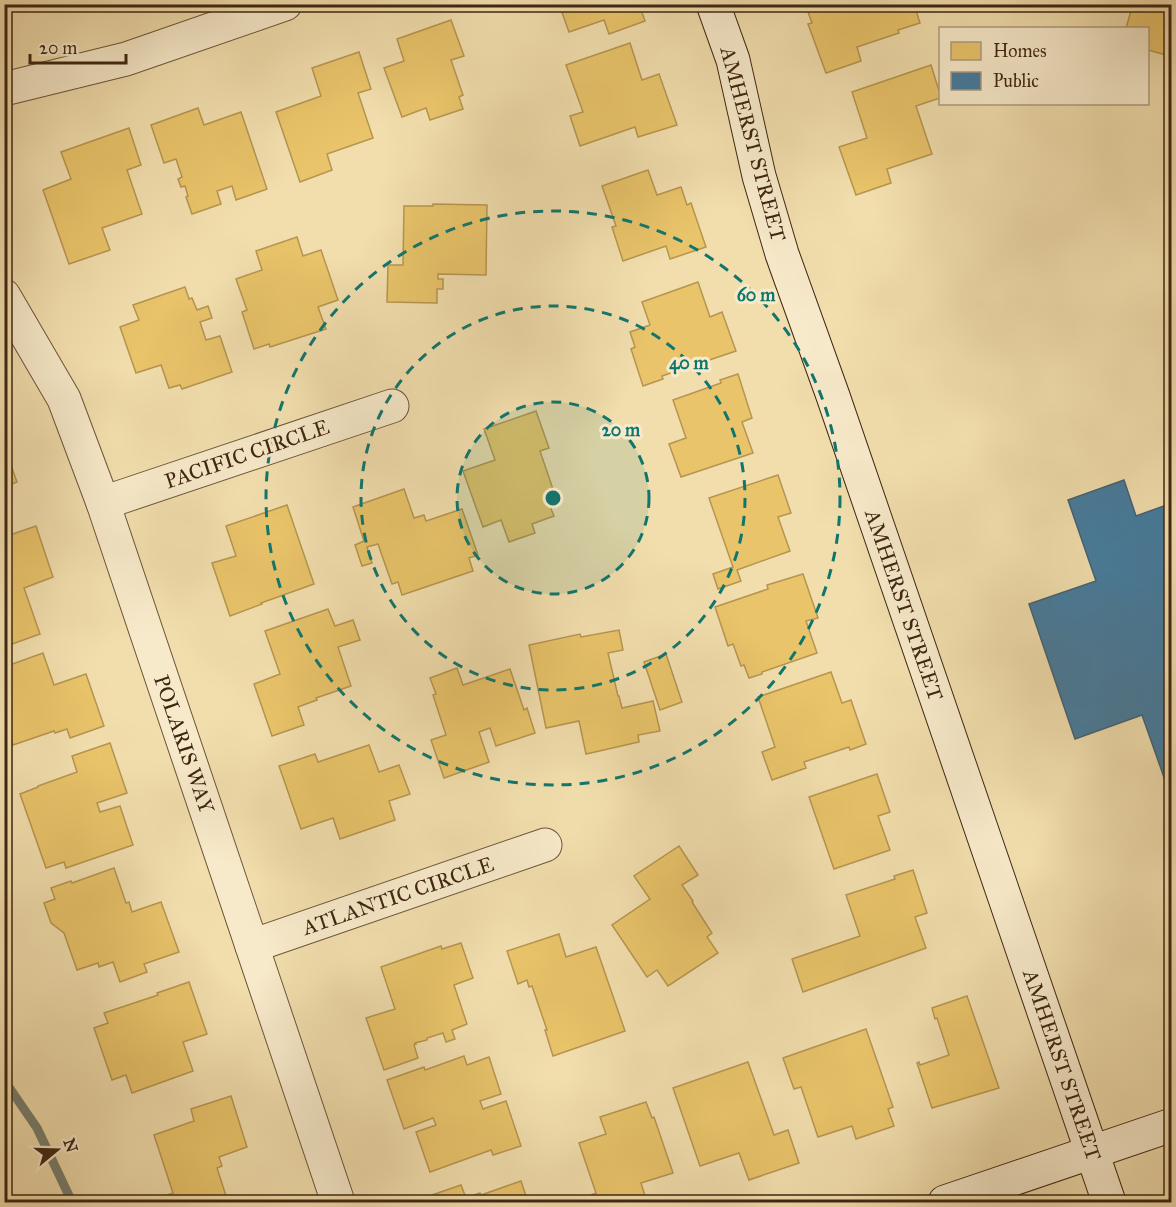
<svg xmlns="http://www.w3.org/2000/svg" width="1176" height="1207" font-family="'IM FELL Great Primer',serif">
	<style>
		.homes { fill: #e9c46a; stroke: #b69550; stroke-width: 1.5 }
		.public { fill: #457b9d; stroke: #436273; stroke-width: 1.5 }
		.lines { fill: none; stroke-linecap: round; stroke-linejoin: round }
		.stream { stroke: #768070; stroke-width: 9 }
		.street-casing { stroke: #6c5439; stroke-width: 35 }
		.secondary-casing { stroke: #3f2612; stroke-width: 35 }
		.street { stroke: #f7eaca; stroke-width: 33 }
		.secondary { stroke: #f7eaca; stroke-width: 33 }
		.ring { fill: none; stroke: #0f766e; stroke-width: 3; stroke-dasharray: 10 8 }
		.labels { text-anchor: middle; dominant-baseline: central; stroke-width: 6; stroke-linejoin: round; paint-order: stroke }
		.street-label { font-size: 21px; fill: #3f2612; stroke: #f7eaca }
		.centre { fill: #0f766e; stroke: #f7eaca; stroke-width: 3 }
		.ring-label { font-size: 18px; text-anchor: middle; font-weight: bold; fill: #0f766e; stroke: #f7eaca; stroke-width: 6; stroke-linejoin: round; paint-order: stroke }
	</style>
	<rect width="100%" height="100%" fill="#f2dead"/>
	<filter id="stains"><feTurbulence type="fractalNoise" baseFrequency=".00333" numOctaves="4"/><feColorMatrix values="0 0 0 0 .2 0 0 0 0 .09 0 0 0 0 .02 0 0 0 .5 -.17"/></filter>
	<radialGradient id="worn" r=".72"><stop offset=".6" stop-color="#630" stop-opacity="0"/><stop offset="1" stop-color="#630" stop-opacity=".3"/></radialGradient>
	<!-- homes -->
	<g class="homes">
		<path d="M 559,4 L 639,4 L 645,21 L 609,34 L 604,20 L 569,32 Z"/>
		<path d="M 829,4 L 914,4 L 920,23 L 898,30 L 899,33 L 857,47 L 861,61 L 826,73 L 808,24 L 812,23 L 808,12 Z"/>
		<path d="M 1133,4 L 1172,4 L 1172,52 L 1166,51 L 1166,55 L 1148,50 L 1148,28 L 1126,28 Z"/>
		<path d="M 451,20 L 464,56 L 451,60 L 463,95 L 459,97 L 463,109 L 430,120 L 426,108 L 402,117 L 384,68 L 404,61 L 397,39 Z"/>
		<path d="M 630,43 L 642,80 L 659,74 L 677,125 L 638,137 L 635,127 L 580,146 L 570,116 L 583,112 L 566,65 Z"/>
		<path d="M 359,52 L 371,89 L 358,93 L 373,138 L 327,154 L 332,170 L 300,182 L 276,112 L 321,96 L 312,68 Z"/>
		<path d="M 931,65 L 940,94 L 940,98 L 916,106 L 932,154 L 887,169 L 891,183 L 856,195 L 839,147 L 867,138 L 852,92 Z"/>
		<path d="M 198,108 L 204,125 L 241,112 L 267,189 L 236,200 L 232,186 L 217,191 L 221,204 L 192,214 L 186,197 L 188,196 L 185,186 L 181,187 L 178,179 L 182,177 L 176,159 L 164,163 L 151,125 Z"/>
		<path d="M 129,128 L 141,165 L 127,170 L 142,214 L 102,228 L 110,250 L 69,264 L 43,190 L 71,179 L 61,152 Z"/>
		<path d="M 648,170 L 657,195 L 681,187 L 687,205 L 691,203 L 706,247 L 670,259 L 666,246 L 623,261 L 612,227 L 616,226 L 602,186 Z"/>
		<path d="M 433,204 L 487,205 L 486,275 L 438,274 L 438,279 L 443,279 L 443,289 L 437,289 L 437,303 L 387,302 L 388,265 L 403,265 L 404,206 L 433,206 Z"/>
		<path d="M 297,237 L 303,256 L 321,250 L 338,300 L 318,307 L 326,329 L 270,347 L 269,344 L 254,349 L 242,312 L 247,310 L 236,279 L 262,270 L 256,251 Z"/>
		<path d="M 698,282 L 710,317 L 722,312 L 736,351 L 662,376 L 663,379 L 643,386 L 631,349 L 635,347 L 630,332 L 650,325 L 642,302 Z"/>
		<path d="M 185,287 L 189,299 L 192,298 L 197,310 L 208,306 L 212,318 L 200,322 L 206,340 L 220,336 L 232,372 L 182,389 L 180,385 L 169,388 L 161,365 L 136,373 L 120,327 L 139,320 L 133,305 Z"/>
		<path d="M 738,374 L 752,418 L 742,422 L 753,453 L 681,477 L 669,444 L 686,438 L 673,400 L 721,383 L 720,380 Z"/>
		<path d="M 536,411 L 549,448 L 540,451 L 557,501 L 549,504 L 554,516 L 532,524 L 535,533 L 509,542 L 501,520 L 483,527 L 463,471 L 495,460 L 484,429 Z"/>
		<path d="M 4,446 L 17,482 L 4,487 Z"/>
		<path d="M 778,475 L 791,513 L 778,517 L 790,551 L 737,570 L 741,581 L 718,589 L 713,574 L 733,567 L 709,498 Z"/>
		<path d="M 404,489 L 414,518 L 424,515 L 426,521 L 462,509 L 478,555 L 469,558 L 473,571 L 402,595 L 398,582 L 392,584 L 378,544 L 367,547 L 372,563 L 362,566 L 355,545 L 364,541 L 353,507 Z"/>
		<path d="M 287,505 L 314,584 L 261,603 L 262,604 L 230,616 L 212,563 L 236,556 L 226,526 Z"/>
		<path d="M 36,526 L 53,577 L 24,588 L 40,634 L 4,647 L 4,537 Z"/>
		<path d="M 803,574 L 818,618 L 806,621 L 817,653 L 762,672 L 762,674 L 749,678 L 744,665 L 741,666 L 733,644 L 728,646 L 715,607 L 768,589 L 767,585 Z"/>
		<path d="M 328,609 L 335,626 L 353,620 L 360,640 L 338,647 L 351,686 L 316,698 L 317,700 L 298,707 L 304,725 L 272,736 L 254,684 L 280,674 L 265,631 Z"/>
		<path d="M 619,630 L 623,650 L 608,653 L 618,696 L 619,696 L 622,708 L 653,701 L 660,731 L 638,735 L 639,742 L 586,754 L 579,721 L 546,728 L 529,645 L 580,634 L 581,637 Z"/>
		<path d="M 43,653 L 54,685 L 86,674 L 104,726 L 70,738 L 67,729 L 55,733 L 54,731 L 13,745 L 4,721 L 4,667 Z"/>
		<path d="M 666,654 L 682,702 L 660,710 L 644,662 Z"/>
		<path d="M 457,668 L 463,685 L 510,669 L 524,710 L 527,708 L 535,733 L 496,746 L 490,728 L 479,732 L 489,762 L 444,778 L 431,740 L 446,735 L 433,695 L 436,694 L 430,678 Z"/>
		<path d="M 831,672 L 842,703 L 851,700 L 866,744 L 850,750 L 849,747 L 804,762 L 806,768 L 772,780 L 762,752 L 775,747 L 758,697 Z"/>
		<path d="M 110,743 L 127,793 L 97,803 L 100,812 L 120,806 L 133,845 L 66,868 L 64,862 L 46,868 L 20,794 L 38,787 L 38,786 L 77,772 L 72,756 Z"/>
		<path d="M 369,745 L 379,772 L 399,765 L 410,794 L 389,801 L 395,820 L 340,839 L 333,818 L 301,829 L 279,766 L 315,754 L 318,762 Z"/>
		<path d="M 877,774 L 890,812 L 878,816 L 890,850 L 834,869 L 809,797 Z"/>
		<path d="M 679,846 L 698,875 L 682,885 L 693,901 L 692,902 L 712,933 L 707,937 L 718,953 L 668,986 L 657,970 L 647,977 L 612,925 L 650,899 L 634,876 Z"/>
		<path d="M 114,868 L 126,903 L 129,902 L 132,912 L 161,902 L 179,952 L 144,964 L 147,972 L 120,982 L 113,962 L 99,967 L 98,963 L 77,970 L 64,933 L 51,923 L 44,903 L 55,899 L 51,888 L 71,881 L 72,883 Z"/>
		<path d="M 913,870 L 927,913 L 915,917 L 926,948 L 803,992 L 792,959 L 860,936 L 846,895 L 895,879 L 894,876 Z"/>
		<path d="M 559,934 L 566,957 L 596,947 L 625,1031 L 553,1056 L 545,1030 L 547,1030 L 532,986 L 529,987 L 527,980 L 518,984 L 507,951 Z"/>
		<path d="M 461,943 L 473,978 L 454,985 L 467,1024 L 452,1030 L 455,1039 L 446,1042 L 443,1033 L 427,1038 L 427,1040 L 415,1043 L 416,1044 L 414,1045 L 418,1058 L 384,1070 L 366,1018 L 395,1009 L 381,967 L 441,946 L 442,949 Z"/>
		<path d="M 189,982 L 207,1034 L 183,1042 L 193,1071 L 132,1093 L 126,1075 L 112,1080 L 94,1028 L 108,1023 L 104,1013 L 158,995 L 157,993 Z"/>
		<path d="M 967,996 L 999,1088 L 932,1108 L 917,1063 L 919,1062 L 920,1065 L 949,1055 L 937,1018 L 935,1019 L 932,1008 Z"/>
		<path d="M 866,1029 L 893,1107 L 888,1109 L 894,1126 L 856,1139 L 852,1126 L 818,1137 L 801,1087 L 794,1089 L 783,1058 Z"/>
		<path d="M 464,1056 L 467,1065 L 489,1057 L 501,1094 L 480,1101 L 483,1109 L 506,1101 L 521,1146 L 493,1155 L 491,1150 L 430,1172 L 416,1132 L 436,1125 L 433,1118 L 404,1129 L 387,1080 L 424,1067 L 425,1070 Z"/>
		<path d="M 748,1062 L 774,1135 L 788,1130 L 799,1163 L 749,1180 L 739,1153 L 700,1166 L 673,1088 Z"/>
		<path d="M 231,1096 L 247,1147 L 219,1157 L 222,1166 L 217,1168 L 228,1202 L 164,1202 L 162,1197 L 173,1193 L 154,1135 L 194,1121 L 191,1109 Z"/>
		<path d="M 646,1102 L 652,1118 L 654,1117 L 673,1173 L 641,1183 L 647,1202 L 591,1202 L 589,1196 L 596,1193 L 579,1143 L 606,1134 L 600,1117 Z"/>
		<path d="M 521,1181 L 528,1202 L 431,1202 L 429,1196 L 461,1185 L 466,1198 L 480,1193 L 481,1195 Z"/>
	</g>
	<!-- public -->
	<path class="public" d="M 1124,480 L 1136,516 L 1172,503 L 1172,800 L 1142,715 L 1075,739 L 1029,604 L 1096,581 L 1068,500 Z"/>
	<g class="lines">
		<!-- stream -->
		<path class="stream" d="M 4,1080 L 37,1128 L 72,1202"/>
		<!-- street casing -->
		<g class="street-casing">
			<g id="street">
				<path d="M 4,89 L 126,59 L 285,4"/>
				<path d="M 4,296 L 64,399 L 103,503 L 338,1202"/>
				<path d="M 103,503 L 392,406"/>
				<path d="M 252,946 L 545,845"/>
			</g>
		</g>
		<!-- secondary casing -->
		<g class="secondary-casing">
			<g id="secondary">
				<path d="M 713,4 L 733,60 L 759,176 L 782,254 L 833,396 L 1109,1202"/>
				<path d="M 945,1202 L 1172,1125"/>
			</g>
		</g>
		<!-- street -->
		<use href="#street" class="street"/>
		<!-- secondary -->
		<use href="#secondary" class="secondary"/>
	</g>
	<!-- distance rings -->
	<circle cx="553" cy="498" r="96" fill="#0f766e" fill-opacity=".12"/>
	<g class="ring">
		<circle cx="553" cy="498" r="96"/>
		<circle cx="553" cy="498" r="192"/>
		<circle cx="553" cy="498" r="287"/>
	</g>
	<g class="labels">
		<!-- street labels -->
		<g class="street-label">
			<text transform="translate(753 144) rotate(75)">AMHERST STREET</text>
			<text transform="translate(247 454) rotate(-19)">PACIFIC CIRCLE</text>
			<text transform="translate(904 605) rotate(71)">AMHERST STREET</text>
			<text transform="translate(184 744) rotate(71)">POLARIS WAY</text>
			<text transform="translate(398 896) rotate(-19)">ATLANTIC CIRCLE</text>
			<text transform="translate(1062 1065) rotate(71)">AMHERST STREET</text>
		</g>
	</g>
	<circle cx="553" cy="498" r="9" class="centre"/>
	<g class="ring-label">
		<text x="756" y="301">60 m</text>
		<text x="689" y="369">40 m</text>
		<text x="621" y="436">20 m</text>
	</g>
	<!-- margin -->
	<rect width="1176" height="1207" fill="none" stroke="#f2dead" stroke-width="24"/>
	<rect x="6" y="6" width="1164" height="1195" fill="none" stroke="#3f2612" stroke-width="3"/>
	<rect x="12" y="12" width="1152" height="1183" fill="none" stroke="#3f2612" stroke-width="1.5"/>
	<!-- legend -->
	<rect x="939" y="27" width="210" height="78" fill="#f7eaca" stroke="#ad9c80" stroke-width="1.5"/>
	<rect x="951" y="42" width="30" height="18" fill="#e9c46a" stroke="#ad9c80" stroke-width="1.5"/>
	<text x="993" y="57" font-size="18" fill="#3f2612">Homes</text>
	<rect x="951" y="72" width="30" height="18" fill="#457b9d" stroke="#ad9c80" stroke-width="1.5"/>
	<text x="993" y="87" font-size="18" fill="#3f2612">Public</text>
	<!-- north arrow -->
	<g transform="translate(57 1150) rotate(71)" stroke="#f7eaca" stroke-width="4.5" paint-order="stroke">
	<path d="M0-4.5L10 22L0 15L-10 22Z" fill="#3f2612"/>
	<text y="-9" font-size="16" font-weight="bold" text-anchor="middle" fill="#3f2612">N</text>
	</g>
	<!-- scale -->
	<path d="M30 54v9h96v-9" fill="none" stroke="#3f2612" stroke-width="3"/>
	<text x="39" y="54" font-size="18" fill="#3f2612" stroke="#f7eaca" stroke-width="4.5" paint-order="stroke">20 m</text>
	<rect width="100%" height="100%" filter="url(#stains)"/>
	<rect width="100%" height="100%" fill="url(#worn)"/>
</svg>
